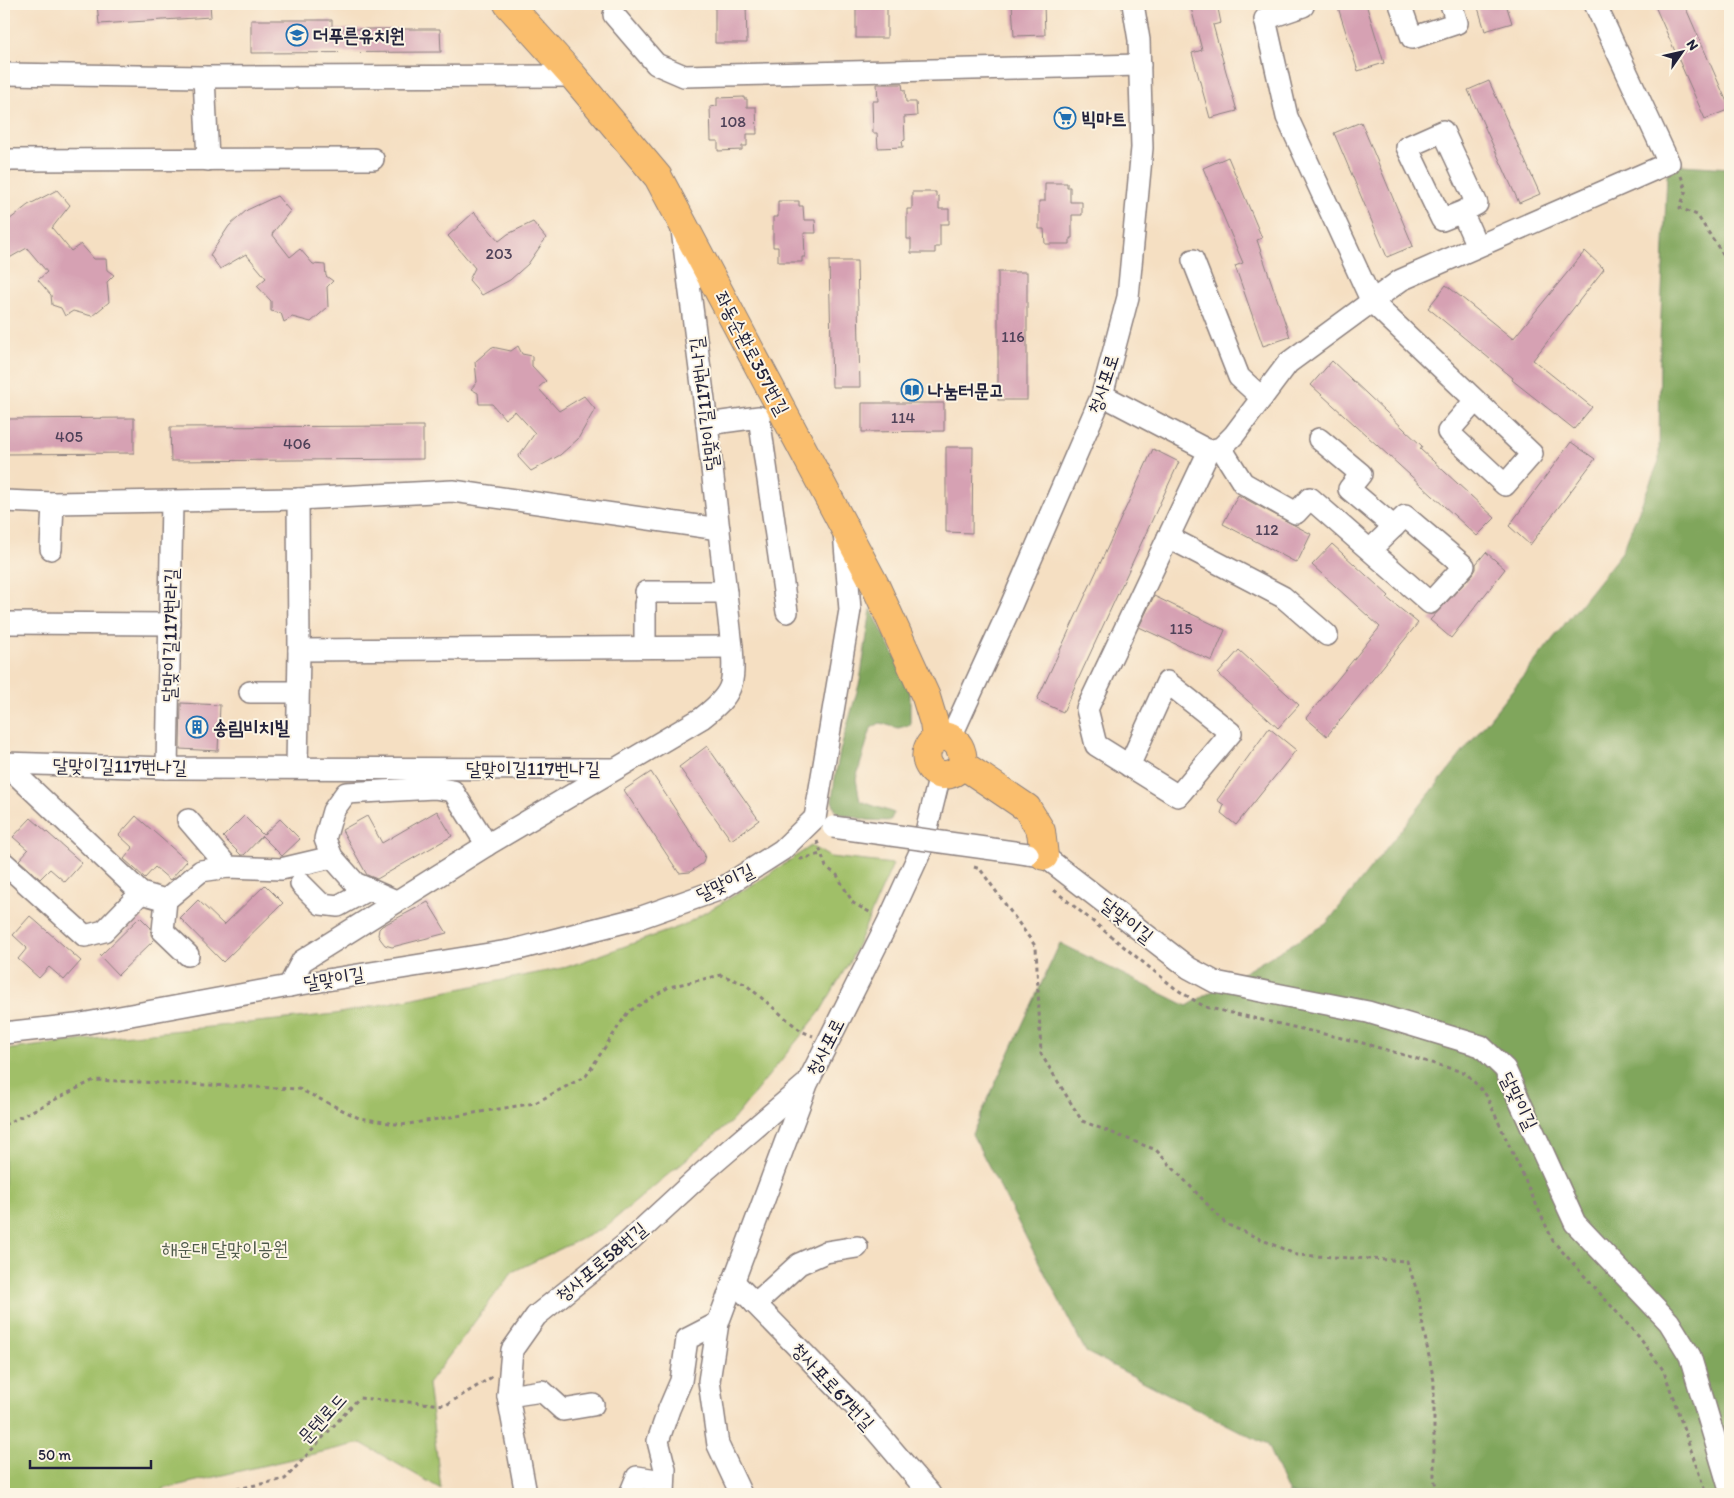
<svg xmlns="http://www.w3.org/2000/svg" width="1734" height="1498" font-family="Itim,'Poor Story',sans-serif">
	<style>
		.green { fill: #a0bf67; stroke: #617051 }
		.forest { fill: #80a65c; stroke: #51644c }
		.building { fill: #d6a1b3 }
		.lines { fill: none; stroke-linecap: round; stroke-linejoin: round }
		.minor-casing { stroke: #8c807e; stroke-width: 24 }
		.major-casing { stroke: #8c807e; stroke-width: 30 }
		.path { stroke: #8c807e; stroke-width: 3; stroke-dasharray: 4 4; stroke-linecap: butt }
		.minor { stroke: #fff; stroke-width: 21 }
		.major { stroke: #fabe6d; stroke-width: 28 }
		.minor-bridge-casing { stroke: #8c807e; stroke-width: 24; stroke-linecap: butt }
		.minor-bridge { stroke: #fff; stroke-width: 21 }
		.labels { text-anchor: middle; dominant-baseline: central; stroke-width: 4; stroke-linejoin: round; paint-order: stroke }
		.number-label { font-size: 16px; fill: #4f4259 }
		.poi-label { font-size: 19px; font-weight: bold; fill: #22223b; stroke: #fcf5e5; text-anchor: start }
		.street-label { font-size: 19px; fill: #22223b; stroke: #fcf5e5 }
		.park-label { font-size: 19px; fill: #4e594a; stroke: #fcf5e5 }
	</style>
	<rect width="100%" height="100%" fill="#fcf5e5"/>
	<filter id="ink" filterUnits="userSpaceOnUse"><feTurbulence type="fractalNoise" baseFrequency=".02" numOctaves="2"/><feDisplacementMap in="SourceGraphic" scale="10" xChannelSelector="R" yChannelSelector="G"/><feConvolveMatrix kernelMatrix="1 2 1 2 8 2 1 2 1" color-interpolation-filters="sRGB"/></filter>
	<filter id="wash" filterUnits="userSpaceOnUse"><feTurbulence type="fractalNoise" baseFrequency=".0096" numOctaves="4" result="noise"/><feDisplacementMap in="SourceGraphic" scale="20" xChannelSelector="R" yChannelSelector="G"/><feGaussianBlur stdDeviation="1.12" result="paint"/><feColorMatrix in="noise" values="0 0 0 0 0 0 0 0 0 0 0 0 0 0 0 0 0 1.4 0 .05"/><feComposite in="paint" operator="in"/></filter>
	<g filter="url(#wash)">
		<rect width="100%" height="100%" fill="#f5dfc2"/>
		<!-- green -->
		<path class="green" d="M 811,846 L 830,857 L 893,864 L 851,959 L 820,1012 L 732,1121 L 604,1228 L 512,1272 L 428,1384 L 441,1489 L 361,1443 L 162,1489 L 163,1494 L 4,1494 L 4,1050 L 84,1040 L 335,1014 L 567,967 L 684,925 L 762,879 Z"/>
		<!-- forest -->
		<g class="forest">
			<path d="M 1681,165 L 1730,168 L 1730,1494 L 1289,1494 L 1267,1445 L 1086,1352 L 972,1134 L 1060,943 L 1187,1006 L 1326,924 L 1622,552 L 1659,461 L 1660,340 L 1667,174 Z"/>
			<path d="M 871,609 L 910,686 L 910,725 L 898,728 L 880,723 L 871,728 L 856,779 L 860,801 L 894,813 L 890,821 L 867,820 L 837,813 L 832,801 L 835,778 L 840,751 L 860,681 Z"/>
		</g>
		<g id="blocks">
			<!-- building -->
			<g class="building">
				<path d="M 97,4 L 210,4 L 211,17 L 99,24 Z"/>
				<path d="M 715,4 L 746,4 L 747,43 L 715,43 Z"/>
				<rect x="856" y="4" width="31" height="34"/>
				<path d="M 1012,4 L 1044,4 L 1045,35 L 1014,36 Z"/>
				<path d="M 1190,4 L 1217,4 L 1221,23 L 1213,25 L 1237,111 L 1210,118 L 1192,53 L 1202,50 Z"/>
				<path d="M 1337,4 L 1366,4 L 1384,63 L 1358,71 Z"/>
				<path d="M 1477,4 L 1506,4 L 1512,23 L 1485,31 Z"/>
				<path d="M 1654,4 L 1684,4 L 1730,109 L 1705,119 Z"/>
				<path d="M 251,20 L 332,20 L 332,29 L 440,29 L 441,52 L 251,53 Z"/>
				<path d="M 1489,81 L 1540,194 L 1519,203 L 1468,90 Z"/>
				<path d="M 877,84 L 902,84 L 903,90 L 905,90 L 906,102 L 916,102 L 917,116 L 904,117 L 905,140 L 902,141 L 903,147 L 878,148 L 877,133 L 873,133 L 872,101 L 878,101 Z"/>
				<path d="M 744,97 L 744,99 L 747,99 L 747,107 L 756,107 L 757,134 L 747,134 L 747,146 L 742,146 L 742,150 L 718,151 L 718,141 L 711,141 L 710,107 L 717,106 L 717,98 Z"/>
				<path d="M 1361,122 L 1413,246 L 1387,257 L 1334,133 Z"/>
				<path d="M 1228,157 L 1262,238 L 1257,240 L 1290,337 L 1263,346 L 1235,266 L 1243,263 L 1203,168 Z"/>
				<path d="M 1045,183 L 1067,183 L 1067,187 L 1070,187 L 1070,202 L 1082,202 L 1082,215 L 1072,215 L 1072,238 L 1070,238 L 1070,244 L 1045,244 L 1044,229 L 1039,229 L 1039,201 L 1045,201 Z"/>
				<path d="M 57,190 L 70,205 L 52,228 L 71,251 L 81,244 L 94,259 L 106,259 L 107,270 L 114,275 L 107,282 L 109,302 L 92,316 L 73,311 L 65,316 L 61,308 L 52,305 L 51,295 L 38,280 L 47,272 L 27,248 L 4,261 L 4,229 L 9,220 L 28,205 Z"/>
				<path d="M 912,192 L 936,192 L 936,197 L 939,196 L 939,209 L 949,209 L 949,224 L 940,224 L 940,247 L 935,247 L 935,253 L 911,253 L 911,239 L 907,239 L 907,209 L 912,209 Z"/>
				<path d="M 277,196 L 290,211 L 272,234 L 290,257 L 300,249 L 313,264 L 325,265 L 326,276 L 333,281 L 327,287 L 328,307 L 311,322 L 292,317 L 284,322 L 281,313 L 271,311 L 271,301 L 257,286 L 266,278 L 246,254 L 220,269 L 210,255 L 229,226 L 247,210 Z"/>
				<path d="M 778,201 L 799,201 L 799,206 L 803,206 L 804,220 L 815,220 L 816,233 L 804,233 L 805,257 L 802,257 L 802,262 L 778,262 L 778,247 L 773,247 L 773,217 L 778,217 Z"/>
				<path d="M 474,212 L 499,241 L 508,234 L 533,222 L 546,238 L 528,264 L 510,280 L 482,295 L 469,280 L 475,268 L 448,236 Z"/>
				<path d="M 1585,251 L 1604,269 L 1533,360 L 1592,407 L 1574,429 L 1512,380 L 1513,378 L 1428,308 L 1446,285 L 1513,339 Z"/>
				<path d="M 829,261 L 857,261 L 860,387 L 832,387 Z"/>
				<rect x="998" y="272" width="29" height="128"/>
				<path d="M 518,346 L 522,354 L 532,356 L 532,366 L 546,381 L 538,388 L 559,411 L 584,396 L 595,409 L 578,439 L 560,455 L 531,471 L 518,457 L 535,433 L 515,411 L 505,419 L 492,404 L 479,404 L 478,393 L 471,389 L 477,382 L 475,362 L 492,347 L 511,351 Z"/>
				<path d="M 1332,361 L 1422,446 L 1420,449 L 1495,518 L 1477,536 L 1311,385 Z"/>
				<path d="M 862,403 L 944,403 L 944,431 L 862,432 Z"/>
				<path d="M 134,418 L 134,453 L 4,454 L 4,419 Z"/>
				<path d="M 423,426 L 423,459 L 171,461 L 170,427 Z"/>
				<path d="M 1571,442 L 1595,459 L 1530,545 L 1509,526 Z"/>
				<path d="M 946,447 L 973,447 L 972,533 L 946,532 Z"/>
				<path d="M 1153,449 L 1179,462 L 1063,712 L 1037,700 Z"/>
				<path d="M 1238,495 L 1311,534 L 1297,563 L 1223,524 Z"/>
				<path d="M 1332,544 L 1389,596 L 1387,598 L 1418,623 L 1327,736 L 1306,718 L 1380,627 L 1312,565 Z"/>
				<path d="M 1486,552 L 1505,569 L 1451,638 L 1430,620 L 1473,574 L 1476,569 L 1476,564 Z"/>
				<path d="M 1154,596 L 1225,630 L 1212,661 L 1139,627 Z"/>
				<path d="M 1239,650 L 1299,705 L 1278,728 L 1218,674 Z"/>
				<path d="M 181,703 L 220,705 L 218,751 L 180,749 Z"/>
				<path d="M 1269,728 L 1296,750 L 1236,825 L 1221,813 L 1224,805 L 1217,800 Z"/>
				<path d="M 707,746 L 759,820 L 731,840 L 679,767 Z"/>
				<path d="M 651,772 L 705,855 L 703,863 L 690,872 L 679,873 L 624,790 Z"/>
				<path d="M 437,811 L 452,836 L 377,879 L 367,875 L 342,830 L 367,816 L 382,843 Z"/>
				<path d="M 136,816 L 187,861 L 170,880 L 155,867 L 145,878 L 124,859 L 133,848 L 119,835 Z"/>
				<path d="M 244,816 L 263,835 L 280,819 L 300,839 L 282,856 L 262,836 L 244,855 L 241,855 L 223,837 Z"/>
				<path d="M 31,818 L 82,863 L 65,882 L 50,869 L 40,879 L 19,860 L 28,850 L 13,837 Z"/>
				<path d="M 265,885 L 283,903 L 223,962 L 180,918 L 198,900 L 224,925 Z"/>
				<path d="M 428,902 L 447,933 L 392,947 L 385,945 L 381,940 L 378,935 L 379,929 L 382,926 Z"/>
				<path d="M 30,916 L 81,961 L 64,980 L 49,967 L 39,978 L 18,959 L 27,948 L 13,935 Z"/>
				<path d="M 140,917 L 151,928 L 151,935 L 154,940 L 118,975 L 100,956 Z"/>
			</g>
		</g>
	</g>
	<g filter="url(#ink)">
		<use href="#blocks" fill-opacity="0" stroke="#8c807e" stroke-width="1"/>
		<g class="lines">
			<!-- minor casing -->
			<g class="minor-casing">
				<g id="minor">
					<path d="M 1303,4 L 1303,6 L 1265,19 L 1287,117 L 1372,302 L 1532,454 L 1505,485 L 1448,432 L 1475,401"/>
					<path d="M 1400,4 L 1412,38 L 1457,23 L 1451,4"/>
					<path d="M 614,15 L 656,64 L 684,76 L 1140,65"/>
					<path d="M 4,74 L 204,77 L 573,76"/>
					<path d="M 204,77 L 208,160"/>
					<path d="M 4,160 L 373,159"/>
					<path d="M 1462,212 L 1442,220 L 1407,147 L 1443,131 L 1477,204 L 1462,212 L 1477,246"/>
					<path d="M 1193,260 L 1239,377 L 1262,398"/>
					<path d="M 1102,395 L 1209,451 L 1221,448 L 1234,435 L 1288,363 L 1401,280 L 1669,163 L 1595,4"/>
					<path d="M 707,424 L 759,417 L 787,612"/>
					<path d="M 1319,439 L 1361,474 L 1349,489 L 1394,527"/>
					<path d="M 1221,448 L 1243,483 L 1296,513 L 1310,498 L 1430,603 L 1464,566 L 1405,516 L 1370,550"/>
					<path d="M 4,501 L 53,503 L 298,499 L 453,491 L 719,529"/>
					<path d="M 1168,537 L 1283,597 L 1327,635"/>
					<path d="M 51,549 L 53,503"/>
					<path d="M 646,592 L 726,592"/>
					<path d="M 4,623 L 170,624"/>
					<path d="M 645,647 L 645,604"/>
					<path d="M 299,650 L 732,647"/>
					<path d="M 250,692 L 298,692"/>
					<path d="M 951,737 L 1009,610 L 1102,395 L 1128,297 L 1142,148 L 1139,40 L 1133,4"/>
					<path d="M 4,763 L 167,768 L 614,769"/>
					<path d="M 4,763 L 141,893 L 166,900"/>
					<path d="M 1129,766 L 1167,682 L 1231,733 L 1178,796 L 1096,745 L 1087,709 L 1209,451"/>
					<path d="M 297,767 L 299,650 L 298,499"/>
					<path d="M 167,768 L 172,502"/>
					<path d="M 815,818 L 850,610 L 844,531"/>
					<path d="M 188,820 L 228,867"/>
					<path d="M 1028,854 L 1044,856 L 1189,968 L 1215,982 L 1368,1012 L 1481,1046 L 1505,1069 L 1575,1223 L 1669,1322 L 1690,1356 L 1730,1490"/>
					<path d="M 4,863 L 85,936 L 104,931 L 141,893"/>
					<path d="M 301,884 L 321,904 L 338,906 L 369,889"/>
					<path d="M 396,901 L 355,883 L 332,857 L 325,839 L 333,811 L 346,793 L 434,788 L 453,791 L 487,845"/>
					<path d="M 188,955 L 163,931 L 166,900 L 201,871 L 228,867 L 281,869 L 332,857"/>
					<path d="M 289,986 L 302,961 L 487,845 L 702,718 C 733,694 735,685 732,647 L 707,424 L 682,230"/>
					<path d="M 4,1033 L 76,1025 L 289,986 L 514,950 L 636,919 L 721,889 L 782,850 L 815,818"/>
					<path d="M 733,1281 L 854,1405 L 930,1494"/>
					<path d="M 755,1304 L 799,1264 L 826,1252 L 857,1247"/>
					<path d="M 508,1396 L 542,1391 L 563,1410 L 593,1405"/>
					<path d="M 526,1494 L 508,1396 L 512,1350 L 536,1316 L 627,1243 L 706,1170 L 805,1085"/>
					<path d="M 630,1494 L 637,1477 L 663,1481"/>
					<path d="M 664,1494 L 665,1469 L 658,1441 L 669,1409 L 681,1381 L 687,1339 L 718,1323"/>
					<path d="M 741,1494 L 718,1445 L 709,1381 L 718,1323 L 807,1084 L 888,922 L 922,848 L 940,775"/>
				</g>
			</g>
			<!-- major casing -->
			<g class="major-casing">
				<g id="major">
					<path d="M 508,4 L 573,76 L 658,177 L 875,585 L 926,697 L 934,723 L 936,738"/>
					<path d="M 944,736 C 959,739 963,751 963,765 C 934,796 908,746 944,736 Z"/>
					<path d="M 963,765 L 1027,808 L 1041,831 L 1044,856"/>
				</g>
			</g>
			<!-- path -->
			<g class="path">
				<path d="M 1681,176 L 1686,190 L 1680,208 L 1697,215 L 1726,259 L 1730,263"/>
				<path d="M 817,841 L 826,867 L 837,875 L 853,903 L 873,914"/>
				<path d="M 800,858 L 801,859 L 821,854"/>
				<path d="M 974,867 L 980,869 L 1036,947 L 1041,1054 L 1082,1121 L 1156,1150 L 1226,1224 L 1297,1255 L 1407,1261 L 1419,1297 L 1423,1327 L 1434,1381 L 1434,1476 L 1437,1494"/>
				<path d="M 1054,890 L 1176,989 L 1205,1007 L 1359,1042 L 1466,1073 L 1486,1095 L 1553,1241 L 1639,1337 L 1664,1371 L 1706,1494"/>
				<path d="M 4,1125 L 94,1080 L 299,1089 L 359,1118 L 402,1125 L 535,1103 L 586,1076 L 628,1012 L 669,987 L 721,975 L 745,984 L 801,1031 L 813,1036"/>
				<path d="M 4,1484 L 10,1494"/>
				<path d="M 213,1494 L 285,1479 L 359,1398 L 446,1405 L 492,1377"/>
			</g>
			<!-- minor -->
			<use href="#minor" class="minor"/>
			<!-- major -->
			<use href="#major" class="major"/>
			<!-- minor-bridge casing -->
			<g class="minor-bridge-casing">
				<path id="minor-bridge" d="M 833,827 L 1028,854"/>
			</g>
			<!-- minor-bridge -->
			<use href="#minor-bridge" class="minor-bridge"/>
		</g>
	</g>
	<!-- icons -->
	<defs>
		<g id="school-ring" transform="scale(1.125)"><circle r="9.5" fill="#fcf5e5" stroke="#1f6fb2" stroke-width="1.5"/><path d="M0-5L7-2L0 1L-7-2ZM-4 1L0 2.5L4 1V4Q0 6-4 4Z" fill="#1f6fb2"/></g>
		<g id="supermarket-ring" transform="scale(1.125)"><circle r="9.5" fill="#fcf5e5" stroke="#1f6fb2" stroke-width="1.5"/><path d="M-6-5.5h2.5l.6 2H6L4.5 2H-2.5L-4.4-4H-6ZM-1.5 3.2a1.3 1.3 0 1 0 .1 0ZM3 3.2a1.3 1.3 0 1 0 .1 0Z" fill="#1f6fb2"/></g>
		<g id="library-ring" transform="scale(1.125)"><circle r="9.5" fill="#fcf5e5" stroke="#1f6fb2" stroke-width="1.5"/><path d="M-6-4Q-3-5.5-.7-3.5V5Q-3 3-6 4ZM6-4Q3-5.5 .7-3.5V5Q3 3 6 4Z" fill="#1f6fb2"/></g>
		<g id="building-ring" transform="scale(1.125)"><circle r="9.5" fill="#fcf5e5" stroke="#1f6fb2" stroke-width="1.5"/><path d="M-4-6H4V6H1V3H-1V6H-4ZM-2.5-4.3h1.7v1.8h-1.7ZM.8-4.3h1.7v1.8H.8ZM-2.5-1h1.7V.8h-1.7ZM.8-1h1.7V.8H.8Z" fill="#1f6fb2"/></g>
	</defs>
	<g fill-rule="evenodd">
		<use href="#school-ring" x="297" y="35"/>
		<use href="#supermarket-ring" x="1065" y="118"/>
		<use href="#library-ring" x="912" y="390"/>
		<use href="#building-ring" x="197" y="727"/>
	</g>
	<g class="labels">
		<!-- number labels -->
		<g class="number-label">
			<text x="733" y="121">108</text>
			<text x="499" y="253">203</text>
			<text x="1013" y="336">116</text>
			<text x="903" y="417">114</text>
			<text x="69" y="436">405</text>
			<text x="297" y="443">406</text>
			<text x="1267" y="529">112</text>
			<text x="1181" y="628">115</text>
		</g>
		<!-- poi labels -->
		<g class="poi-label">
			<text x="313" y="35">더푸른유치원</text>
			<text x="1081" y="118">빅마트</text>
			<text x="928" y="390">나눔터문고</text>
			<text x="213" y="727">송림비치빌</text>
		</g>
		<!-- street labels -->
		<g class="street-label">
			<text transform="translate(752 353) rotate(62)">좌동순환로357번길</text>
			<text transform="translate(1103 384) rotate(-72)">청사포로</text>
			<text transform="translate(704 404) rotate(-97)">달맞이길117번나길</text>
			<text transform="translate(170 635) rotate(-89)">달맞이길117번라길</text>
			<text transform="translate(120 766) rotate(1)">달맞이길117번나길</text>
			<text x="533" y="768">달맞이길117번나길</text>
			<text transform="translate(725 882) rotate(-26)">달맞이길</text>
			<text transform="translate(1127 920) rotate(38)">달맞이길</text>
			<text transform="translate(334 978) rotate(-9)">달맞이길</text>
			<text transform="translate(825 1047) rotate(-63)">청사포로</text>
			<text transform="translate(1519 1101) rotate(64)">달맞이길</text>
			<text transform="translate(601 1262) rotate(-40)">청사포로58번길</text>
			<text transform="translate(833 1386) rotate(47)">청사포로67번길</text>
			<text transform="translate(322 1418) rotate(-48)">문텐로드</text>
		</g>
		<!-- park labels -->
		<g class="park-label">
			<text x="225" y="1248">해운대 달맞이공원</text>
		</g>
	</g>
	<!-- margin -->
	<rect width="1734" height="1498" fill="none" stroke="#fcf5e5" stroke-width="20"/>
	<!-- north arrow -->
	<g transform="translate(1682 52) rotate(56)" stroke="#fcf5e5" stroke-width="4" paint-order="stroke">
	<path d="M0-4L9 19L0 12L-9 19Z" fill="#22223b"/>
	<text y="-8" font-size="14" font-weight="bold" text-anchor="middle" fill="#22223b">N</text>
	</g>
	<!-- scale -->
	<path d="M30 1460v8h121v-8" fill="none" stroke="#22223b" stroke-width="2.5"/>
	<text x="38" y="1460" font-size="15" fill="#22223b" stroke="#fcf5e5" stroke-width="4" paint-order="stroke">50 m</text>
</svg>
